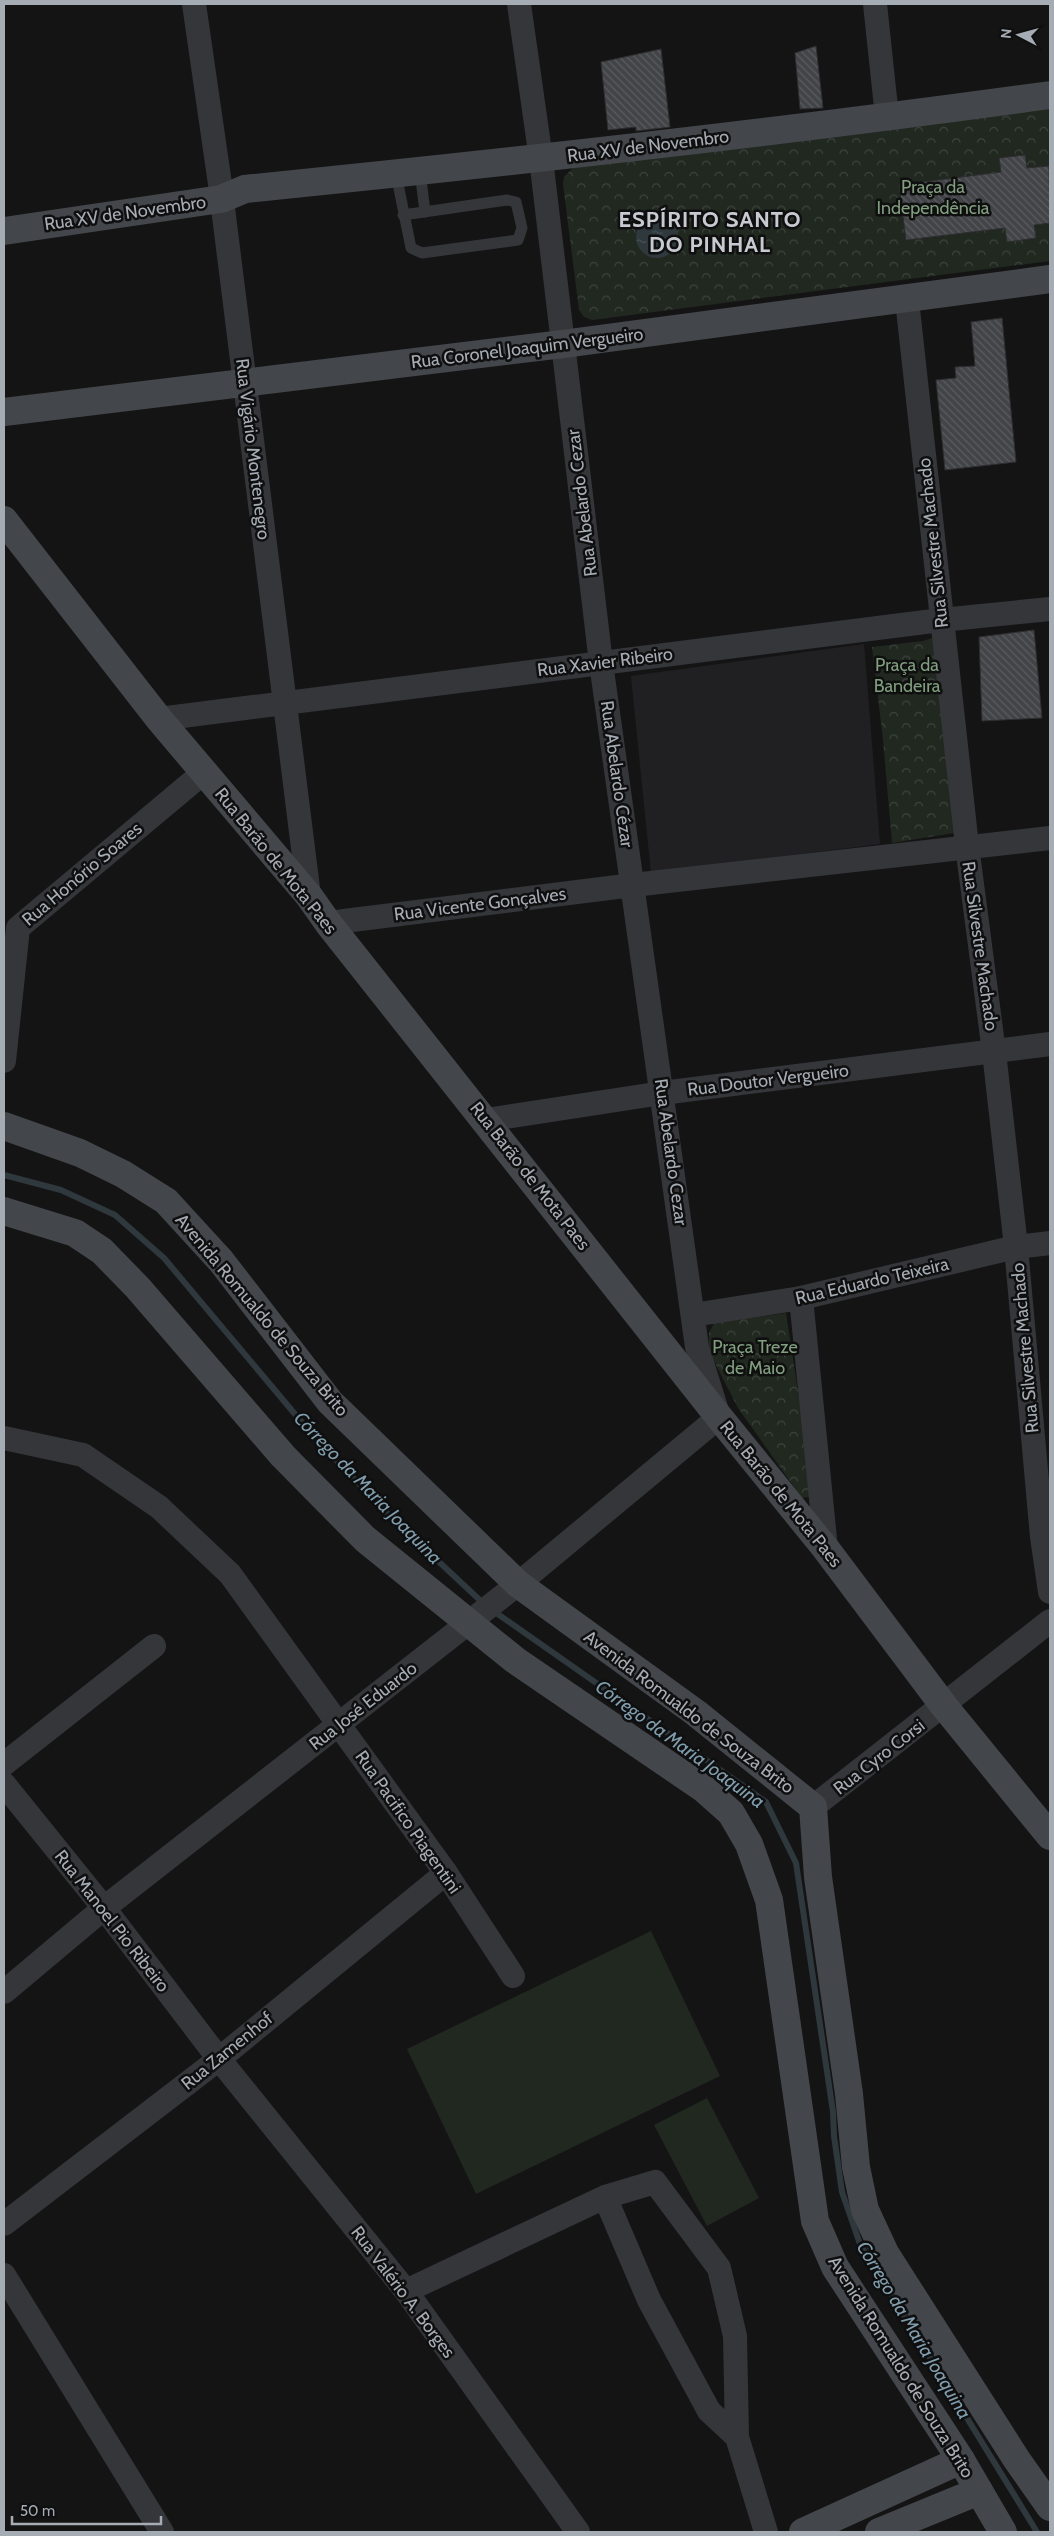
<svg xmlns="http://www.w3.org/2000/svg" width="1054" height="2536" font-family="Cabin,sans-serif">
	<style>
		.built { fill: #202022 }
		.grass { fill: #202820 }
		.forest { fill: url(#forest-crowns) }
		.water { fill: url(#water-ripples) }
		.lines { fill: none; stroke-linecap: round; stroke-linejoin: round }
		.stream { stroke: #2e383d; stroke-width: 6 }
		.building { fill: url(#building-back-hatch); stroke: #2e2e31 }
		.lane { stroke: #35363a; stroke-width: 11 }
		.street { stroke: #35363a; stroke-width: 24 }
		.secondary { stroke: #43464a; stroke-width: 28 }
		.labels { text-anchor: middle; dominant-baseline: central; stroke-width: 5; stroke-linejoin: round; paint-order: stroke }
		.street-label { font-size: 18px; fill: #a6acb4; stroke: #0f0f10 }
		.park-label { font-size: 18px; fill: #819e7f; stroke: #0f0f10 }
		.water-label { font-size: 19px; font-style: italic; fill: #809dad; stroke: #0f0f10 }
		.district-label { font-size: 22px; font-weight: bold; letter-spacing: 1px; fill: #c7cbd1; stroke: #0f0f10 }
	</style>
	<defs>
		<pattern id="forest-crowns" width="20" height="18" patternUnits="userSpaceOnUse" patternTransform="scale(1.25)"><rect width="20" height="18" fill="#202820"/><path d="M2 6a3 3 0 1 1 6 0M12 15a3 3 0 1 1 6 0" fill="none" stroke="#3d443e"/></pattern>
		<pattern id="water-ripples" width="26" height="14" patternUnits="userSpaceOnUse" patternTransform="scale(1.25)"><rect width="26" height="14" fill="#2e383d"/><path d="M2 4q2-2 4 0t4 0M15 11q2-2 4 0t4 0" fill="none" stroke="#495257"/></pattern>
		<pattern id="building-back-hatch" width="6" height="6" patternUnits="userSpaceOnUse" patternTransform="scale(1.25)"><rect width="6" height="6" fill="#434448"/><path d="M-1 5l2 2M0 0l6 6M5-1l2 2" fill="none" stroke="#5b5c60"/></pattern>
	</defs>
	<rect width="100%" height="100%" fill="#141415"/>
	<!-- built -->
	<path class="built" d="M 864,644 L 880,844 L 651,873 L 631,676 Z"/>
	<!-- grass -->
	<g class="grass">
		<path d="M 651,1931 L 720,2076 L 476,2194 L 407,2049 Z"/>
		<path d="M 707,2098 L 759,2198 L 707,2226 L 654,2125 Z"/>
	</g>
	<!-- forest -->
	<g class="forest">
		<path d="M 1050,104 L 1050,261 L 592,320 L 584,317 L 579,310 L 563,184 L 564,177 L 576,165 Z"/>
		<path d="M 935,637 L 954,833 L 892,843 L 883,740 L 872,647 L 923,641 Z"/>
		<path d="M 786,1313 L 814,1496 L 802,1498 L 738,1408 L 722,1377 L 709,1351 L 709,1333 L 714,1323 Z"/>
	</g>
	<!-- water -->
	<circle class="water" cx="657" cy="237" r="21"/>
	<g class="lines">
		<!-- stream -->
		<g class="stream">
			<path d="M 4,1175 L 61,1190 L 115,1215 L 164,1258 L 315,1438 L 389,1515 L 484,1604"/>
			<path d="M 492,1610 L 766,1802 L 796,1863 L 833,2112 L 834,2136 L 842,2192 L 860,2244 L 1037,2532"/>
		</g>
	</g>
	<!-- building -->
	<g class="building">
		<path d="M 816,46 L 823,108 L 800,109 L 795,53 Z"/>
		<path d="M 661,49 L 670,127 L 636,131 L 636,127 L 608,130 L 601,62 Z"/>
		<path d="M 1025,155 L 1027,168 L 1049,166 L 1050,223 L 1034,225 L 1036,238 L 1007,242 L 1005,228 L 906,240 L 899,185 L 1001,172 L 999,158 Z"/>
		<path d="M 1002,318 L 1016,462 L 945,470 L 936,380 L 956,378 L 955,367 L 975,366 L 971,322 Z"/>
		<path d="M 1034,630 L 1042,718 L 982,721 L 979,637 Z"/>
	</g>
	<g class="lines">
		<!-- lane -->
		<g class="lane">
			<path d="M 420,171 L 425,212"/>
			<path d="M 396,174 L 411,248 L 422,253 L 518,240 L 522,228 L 516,202 L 507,200 L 403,215"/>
		</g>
		<!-- street -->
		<g class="street">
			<path d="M 194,4 L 220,184 L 309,896"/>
			<path d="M 875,4 L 887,117"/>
			<path d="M 907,300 L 967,846 L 994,1052 L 1016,1247 L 1042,1537 L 1050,1592"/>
			<path d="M 159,719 L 941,620 L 1050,609"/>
			<path d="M 328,923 L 633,885 L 1050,838"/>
			<path d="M 4,1061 L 18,928 L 203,773"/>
			<path d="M 486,1120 L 662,1093 L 1050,1044"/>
			<path d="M 801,1298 L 826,1549"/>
			<path d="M 693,1315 L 801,1298 L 1016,1247 L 1050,1243"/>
			<path d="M 4,1438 L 83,1455 L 159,1507 L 230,1574 L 446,1873 L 513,1976"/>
			<path d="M 4,1764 L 154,1646"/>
			<path d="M 4,1784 L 104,1908 L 219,2059 L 406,2291 L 578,2532"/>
			<path d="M 813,1807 L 1050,1621"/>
			<path d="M 4,1992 L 104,1908 L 518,1584 L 719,1417 L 697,1347 L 601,663 L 541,159 L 519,4"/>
			<path d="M 4,2224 L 219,2059 L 446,1873"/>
			<path d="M 4,2275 L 162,2532"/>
			<path d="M 406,2291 L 605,2197 L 655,2182 L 719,2268 L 735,2336 L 737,2437 L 709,2411 L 649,2300 L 605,2197"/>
			<path d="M 737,2437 L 766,2532"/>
		</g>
		<!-- secondary -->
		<g class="secondary">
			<path d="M 4,231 L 221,199 L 245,189 C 514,162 782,132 1050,95"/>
			<path d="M 4,412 L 563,344 L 1050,279"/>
			<path d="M 4,520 L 159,719 L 309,896 L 328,923 L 719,1417 L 826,1549 L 944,1706 L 1050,1836"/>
			<path d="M 4,1126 L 80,1153 L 123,1174 L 166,1201 L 221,1261 L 330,1402 L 518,1584 L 696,1713 L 813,1807 L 818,1877 L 849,2094 L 856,2167 L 865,2210 L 885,2253 L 1017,2460 L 1050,2507"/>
			<path d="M 4,1211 L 75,1233 L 102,1251 L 138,1288 L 283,1456 L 365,1539 L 515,1660 L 704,1789 L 731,1813 L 749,1844 L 769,1900 L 815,2221 L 835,2267 L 961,2460 L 1003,2532"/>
			<path d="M 803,2532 L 961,2460"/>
			<path d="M 879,2532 L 979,2491"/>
		</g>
	</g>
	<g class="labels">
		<!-- street labels -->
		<g class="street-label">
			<text transform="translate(648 146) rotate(-7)">Rua XV de Novembro</text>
			<text transform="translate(125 213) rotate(-8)">Rua XV de Novembro</text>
			<text transform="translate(527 348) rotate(-7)">Rua Coronel Joaquim Vergueiro</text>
			<text transform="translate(253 449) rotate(83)">Rua Vigário Montenegro</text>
			<text transform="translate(582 503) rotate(-97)">Rua Abelardo Cezar</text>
			<text transform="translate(933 543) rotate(-96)">Rua Silvestre Machado</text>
			<text transform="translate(605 662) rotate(-7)">Rua Xavier Ribeiro</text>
			<text transform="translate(617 774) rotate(82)">Rua Abelardo Cézar</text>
			<text transform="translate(276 861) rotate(51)">Rua Barão de Mota Paes</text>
			<text transform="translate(82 874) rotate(-40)">Rua Honório Soares</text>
			<text transform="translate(480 904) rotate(-7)">Rua Vicente Gonçalves</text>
			<text transform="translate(980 946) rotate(82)">Rua Silvestre Machado</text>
			<text transform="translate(768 1080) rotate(-7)">Rua Doutor Vergueiro</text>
			<text transform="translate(671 1152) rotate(82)">Rua Abelardo Cezar</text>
			<text transform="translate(530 1176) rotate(52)">Rua Barão de Mota Paes</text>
			<text transform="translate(872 1281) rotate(-13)">Rua Eduardo Teixeira</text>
			<text transform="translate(262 1315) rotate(50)">Avenida Romualdo de Souza Brito</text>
			<text transform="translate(1025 1348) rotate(-95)">Rua Silvestre Machado</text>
			<text transform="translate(781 1494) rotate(51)">Rua Barão de Mota Paes</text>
			<text transform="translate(363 1706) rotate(-38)">Rua José Eduardo</text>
			<text transform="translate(689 1712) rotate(37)">Avenida Romualdo de Souza Brito</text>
			<text transform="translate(879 1757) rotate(-38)">Rua Cyro Corsi</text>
			<text transform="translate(408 1822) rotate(55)">Rua Pacifico Piagentini</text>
			<text transform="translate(112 1921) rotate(52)">Rua Manoel Pio Ribeiro</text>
			<text transform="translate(227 2051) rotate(-39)">Rua Zamenhof</text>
			<text transform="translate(403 2292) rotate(53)">Rua Valério A. Borges</text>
			<text transform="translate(901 2367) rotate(58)">Avenida Romualdo de Souza Brito</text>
		</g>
		<!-- park labels -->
		<g class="park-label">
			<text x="933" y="187">Praça da<tspan x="933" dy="21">Independência</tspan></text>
			<text x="907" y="665">Praça da<tspan x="907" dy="21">Bandeira</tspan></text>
			<text x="755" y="1347">Praça Treze<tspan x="755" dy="21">de Maio</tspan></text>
		</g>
		<!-- water labels -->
		<g class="water-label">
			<text transform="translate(368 1488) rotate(46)">Córrego da Maria Joaquina</text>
			<text transform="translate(680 1744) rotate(36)">Córrego da Maria Joaquina</text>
			<text transform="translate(914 2330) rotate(59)">Córrego da Maria Joaquina</text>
		</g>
		<!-- district labels -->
		<g class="district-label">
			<text x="710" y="219">ESPÍRITO SANTO<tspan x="710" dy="25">DO PINHAL</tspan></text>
		</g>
	</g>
	<!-- border -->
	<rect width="1054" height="2536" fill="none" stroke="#a6acb4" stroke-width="10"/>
	<!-- north arrow -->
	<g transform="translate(1019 35) rotate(276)" stroke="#0f0f10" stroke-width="4" paint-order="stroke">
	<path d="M0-4L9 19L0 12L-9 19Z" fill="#a6acb4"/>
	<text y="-8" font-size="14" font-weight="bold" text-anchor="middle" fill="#a6acb4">N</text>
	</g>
	<!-- scale -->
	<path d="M12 2516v8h149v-8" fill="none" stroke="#a6acb4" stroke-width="2.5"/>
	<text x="20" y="2516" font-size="15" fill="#a6acb4" stroke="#0f0f10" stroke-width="4" paint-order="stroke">50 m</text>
</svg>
